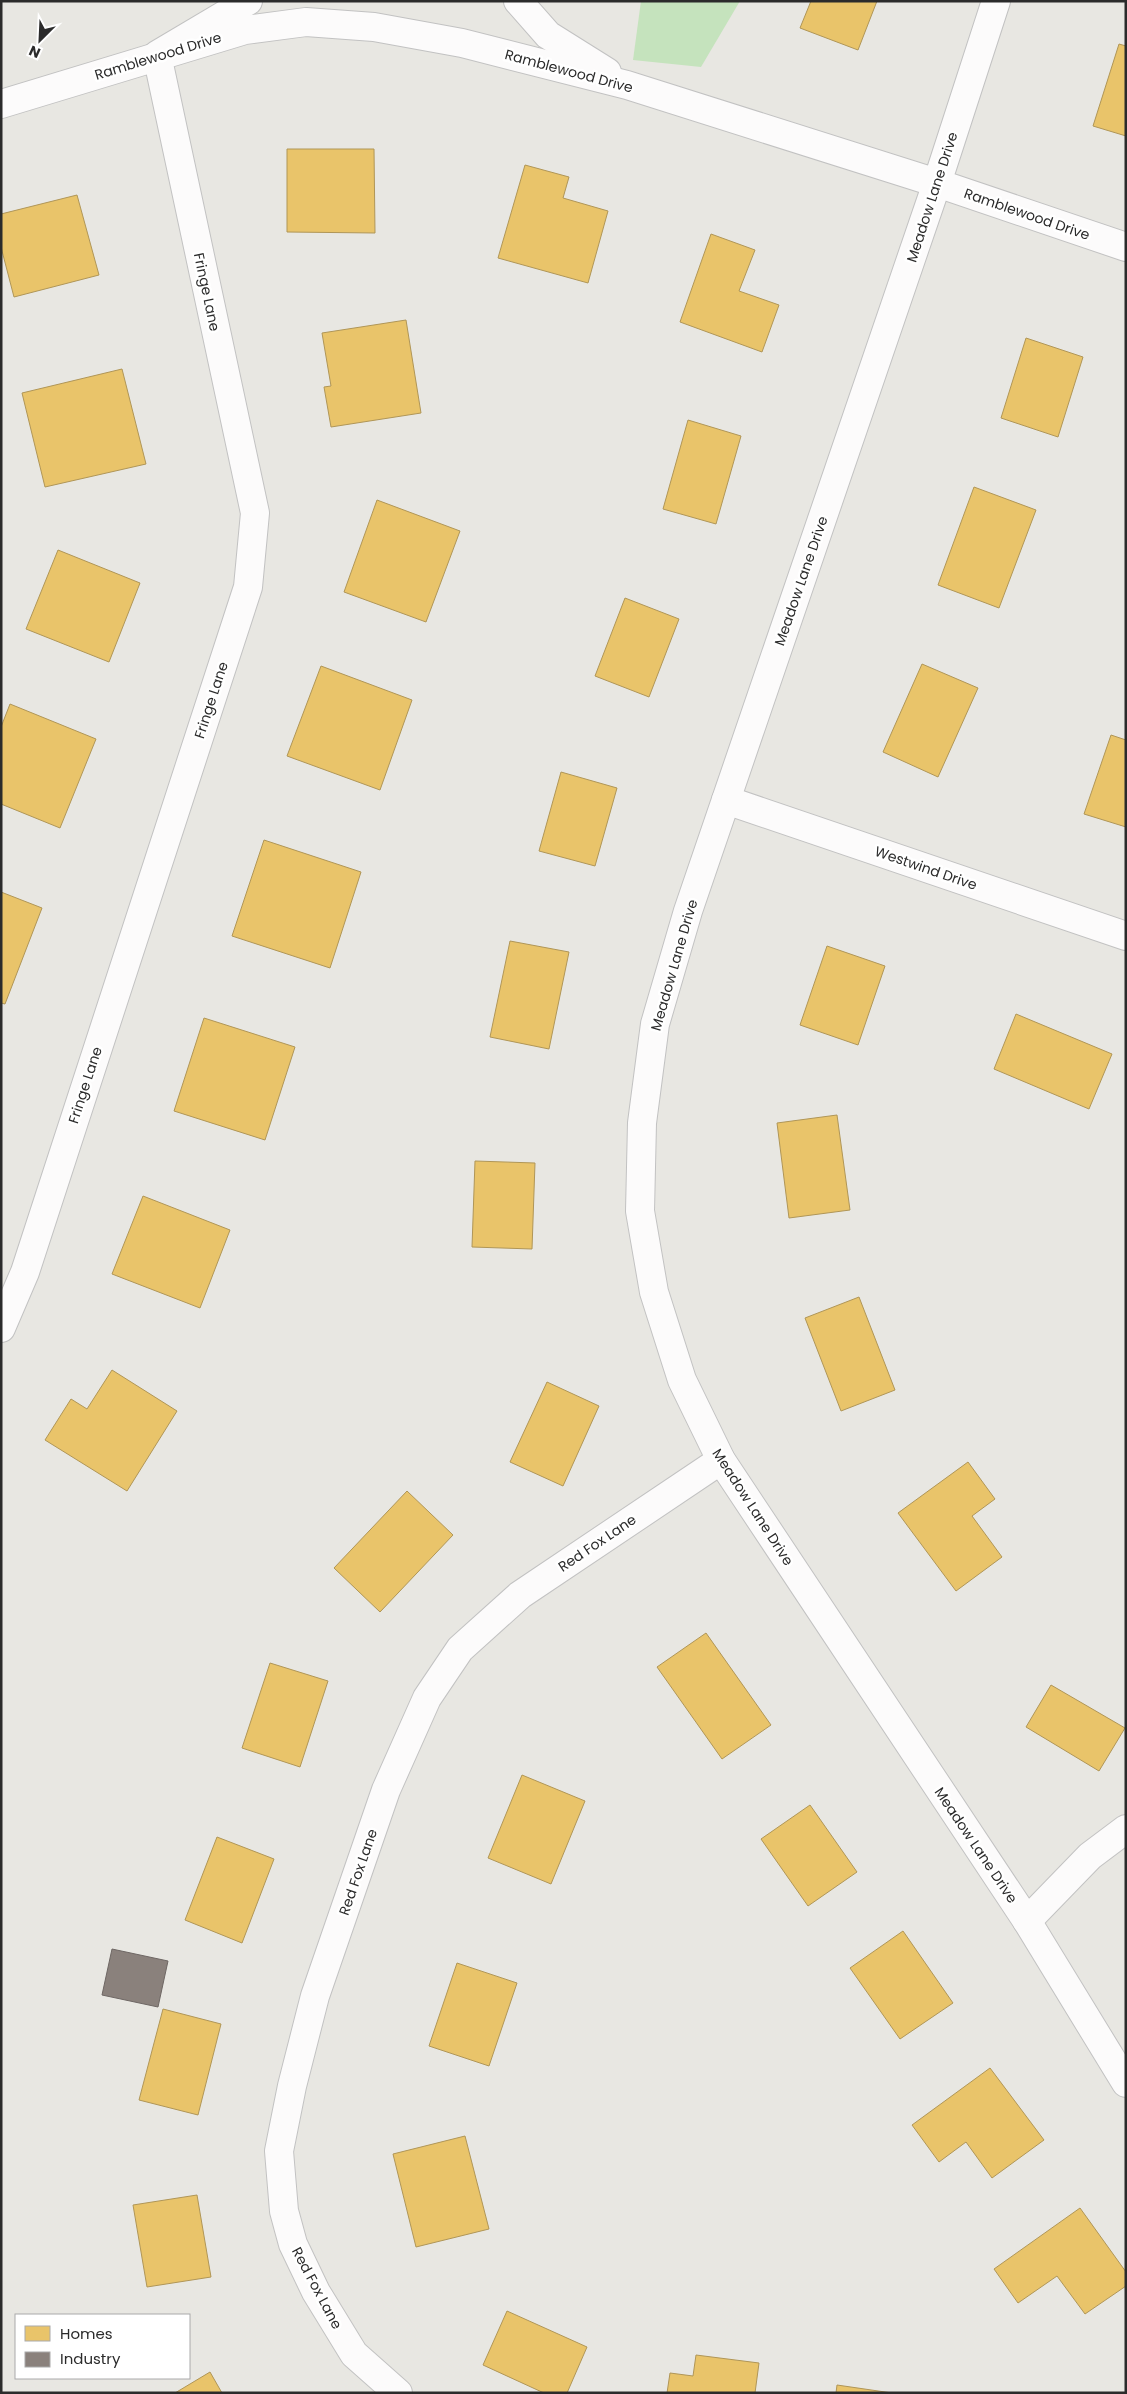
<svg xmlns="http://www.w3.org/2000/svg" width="1127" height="2394" font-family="Poppins,sans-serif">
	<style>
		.green { fill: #c5e3bd }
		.homes { fill: #e9c46a; stroke: #b09657 }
		.industry { fill: #8a817c; stroke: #6e6764 }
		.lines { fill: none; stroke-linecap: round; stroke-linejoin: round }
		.minor-casing { stroke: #c2c2c2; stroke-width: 30 }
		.minor { stroke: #fcfbfb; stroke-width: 28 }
		.labels { text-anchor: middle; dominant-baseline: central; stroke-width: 5; stroke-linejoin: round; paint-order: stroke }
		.street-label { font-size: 14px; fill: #2b2b2b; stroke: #fff }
	</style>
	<rect width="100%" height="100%" fill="#e8e7e2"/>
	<!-- green -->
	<path class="green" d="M 641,1 L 740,1 L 701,67 L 633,60 Z"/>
	<!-- homes -->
	<g class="homes">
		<path d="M 811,1 L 877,1 L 858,50 L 800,28 Z"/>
		<path d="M 1119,44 L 1126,46 L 1126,136 L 1093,126 Z"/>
		<path d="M 287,149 L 374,149 L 375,233 L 287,232 Z"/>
		<path d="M 525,165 L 569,177 L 563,198 L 608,211 L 588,283 L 498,258 Z"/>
		<path d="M 77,195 L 99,275 L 14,297 L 1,247 L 1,214 Z"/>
		<path d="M 711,234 L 755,250 L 739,291 L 779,305 L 762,352 L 680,322 Z"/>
		<path d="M 406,320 L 421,413 L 331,427 L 324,387 L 331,386 L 322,333 Z"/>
		<path d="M 1026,338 L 1083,357 L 1058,437 L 1001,418 Z"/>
		<path d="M 122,369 L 146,464 L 45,487 L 22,393 Z"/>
		<path d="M 688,420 L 741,436 L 716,524 L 663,509 Z"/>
		<path d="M 974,487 L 1036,510 L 999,608 L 938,585 Z"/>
		<path d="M 377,500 L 460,531 L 426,622 L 344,592 Z"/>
		<path d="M 58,550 L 140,583 L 109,662 L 26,629 Z"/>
		<path d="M 625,598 L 679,619 L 649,697 L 595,676 Z"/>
		<path d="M 922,664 L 978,688 L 938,777 L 883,752 Z"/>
		<path d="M 321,666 L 412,700 L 380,790 L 287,756 Z"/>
		<path d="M 10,704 L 96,739 L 60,828 L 1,804 L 1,727 Z"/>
		<path d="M 1111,735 L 1126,740 L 1126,827 L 1084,814 Z"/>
		<path d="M 561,772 L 617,788 L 595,866 L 539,851 Z"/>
		<path d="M 264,840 L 361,872 L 330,968 L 232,936 Z"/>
		<path d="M 1,892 L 42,908 L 5,1004 L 1,1003 Z"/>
		<path d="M 510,941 L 569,952 L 549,1049 L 490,1037 Z"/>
		<path d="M 827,946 L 885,966 L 858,1045 L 800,1025 Z"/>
		<path d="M 1016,1014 L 1112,1054 L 1089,1109 L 994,1069 Z"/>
		<path d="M 204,1018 L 295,1047 L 265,1140 L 174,1111 Z"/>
		<path d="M 837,1115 L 850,1210 L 789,1218 L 777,1123 Z"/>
		<path d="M 475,1161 L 535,1163 L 532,1249 L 472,1247 Z"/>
		<path d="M 143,1196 L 230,1230 L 200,1308 L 112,1274 Z"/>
		<path d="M 859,1297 L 895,1390 L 841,1411 L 805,1318 Z"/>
		<path d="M 112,1370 L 177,1411 L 127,1491 L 45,1440 L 71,1399 L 87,1409 Z"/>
		<path d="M 547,1382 L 599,1406 L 563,1486 L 510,1462 Z"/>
		<path d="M 968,1462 L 995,1499 L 972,1516 L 1002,1557 L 956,1591 L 898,1513 Z"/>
		<path d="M 407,1491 L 453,1535 L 380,1612 L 334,1568 Z"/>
		<path d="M 706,1633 L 771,1725 L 722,1759 L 657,1667 Z"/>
		<path d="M 270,1663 L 328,1681 L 300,1767 L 242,1748 Z"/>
		<path d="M 1051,1685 L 1125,1728 L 1099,1771 L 1026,1727 Z"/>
		<path d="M 522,1775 L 585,1801 L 551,1884 L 488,1858 Z"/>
		<path d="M 810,1805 L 857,1872 L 808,1906 L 761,1839 Z"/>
		<path d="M 217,1837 L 274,1859 L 242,1943 L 185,1920 Z"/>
		<path d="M 903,1931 L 953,2003 L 900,2039 L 850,1968 Z"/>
		<path d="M 457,1963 L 517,1983 L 489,2066 L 429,2046 Z"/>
		<path d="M 163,2009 L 221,2024 L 198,2115 L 139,2100 Z"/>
		<path d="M 990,2068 L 1044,2140 L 992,2178 L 966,2142 L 939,2162 L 912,2125 Z"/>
		<path d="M 465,2136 L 489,2229 L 416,2247 L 393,2154 Z"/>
		<path d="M 197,2195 L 211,2277 L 147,2287 L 133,2205 Z"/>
		<path d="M 1080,2208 L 1126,2272 L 1126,2286 L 1085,2314 L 1057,2276 L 1018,2303 L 994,2269 Z"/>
		<path d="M 507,2311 L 587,2347 L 567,2393 L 544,2393 L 483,2365 Z"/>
		<path d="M 696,2355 L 759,2363 L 755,2393 L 667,2393 L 670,2373 L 693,2376 Z"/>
		<path d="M 210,2372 L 222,2393 L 175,2393 Z"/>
		<path d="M 837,2385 L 892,2393 L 836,2393 Z"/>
	</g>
	<!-- industry -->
	<path class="industry" d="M 112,1949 L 168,1961 L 158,2007 L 102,1995 Z"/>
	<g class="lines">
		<!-- minor casing -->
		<g class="minor-casing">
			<g id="minor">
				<path d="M 518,1 L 548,35 L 607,72"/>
				<path d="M 996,1 L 937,183 L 688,911 L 655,1024 L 642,1123 L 640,1211 L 654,1292 L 682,1380 L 721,1460 L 1027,1921 L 1126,2083"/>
				<path d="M 1,104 L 245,30 L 306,22 L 374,27 L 462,43 L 627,85 L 937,183 L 1126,247"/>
				<path d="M 726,800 L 1126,936"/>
				<path d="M 1,1328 L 25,1272 L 248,587 L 255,513 L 157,55 L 248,1"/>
				<path d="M 1027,1921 L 1090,1856 L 1126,1829"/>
				<path d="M 398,2393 L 354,2354 L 316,2292 L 293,2244 L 284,2211 L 279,2151 L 292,2086 L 315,1996 L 386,1790 L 427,1698 L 460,1649 L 520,1595 L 721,1460"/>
			</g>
		</g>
		<!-- minor -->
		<use href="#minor" class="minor"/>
	</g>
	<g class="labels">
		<!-- street labels -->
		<g class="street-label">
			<text transform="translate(158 56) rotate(-17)">Ramblewood Drive</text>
			<text transform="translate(569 71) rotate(15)">Ramblewood Drive</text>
			<text transform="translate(932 197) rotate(-72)">Meadow Lane Drive</text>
			<text transform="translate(1027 214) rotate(19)">Ramblewood Drive</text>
			<text transform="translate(207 292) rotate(78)">Fringe Lane</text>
			<text transform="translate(801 581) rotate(-71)">Meadow Lane Drive</text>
			<text transform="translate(211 700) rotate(-72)">Fringe Lane</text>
			<text transform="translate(926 868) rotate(19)">Westwind Drive</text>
			<text transform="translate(674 965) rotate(-74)">Meadow Lane Drive</text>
			<text transform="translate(85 1085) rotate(-72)">Fringe Lane</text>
			<text transform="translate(753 1507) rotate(57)">Meadow Lane Drive</text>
			<text transform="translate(597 1543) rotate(-34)">Red Fox Lane</text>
			<text transform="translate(976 1845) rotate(56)">Meadow Lane Drive</text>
			<text transform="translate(358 1872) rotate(-71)">Red Fox Lane</text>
			<text transform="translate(317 2288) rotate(62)">Red Fox Lane</text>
		</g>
	</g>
	<!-- border -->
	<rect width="1127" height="2394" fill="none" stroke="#2b2b2b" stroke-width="5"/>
	<!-- legend -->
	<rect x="15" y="2314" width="175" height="65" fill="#ffffff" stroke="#aaaaaa"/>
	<rect x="25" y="2326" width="25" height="15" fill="#e9c46a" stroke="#aaaaaa"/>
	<text x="60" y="2339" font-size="15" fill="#2b2b2b">Homes</text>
	<rect x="25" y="2352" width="25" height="15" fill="#8a817c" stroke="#aaaaaa"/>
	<text x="60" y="2364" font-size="15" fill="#2b2b2b">Industry</text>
	<!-- north arrow -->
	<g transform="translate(40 40) rotate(204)" stroke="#ffffff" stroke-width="4" paint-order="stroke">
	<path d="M0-4L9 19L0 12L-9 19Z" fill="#2b2b2b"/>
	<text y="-8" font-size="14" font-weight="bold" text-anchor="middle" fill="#2b2b2b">N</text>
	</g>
</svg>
